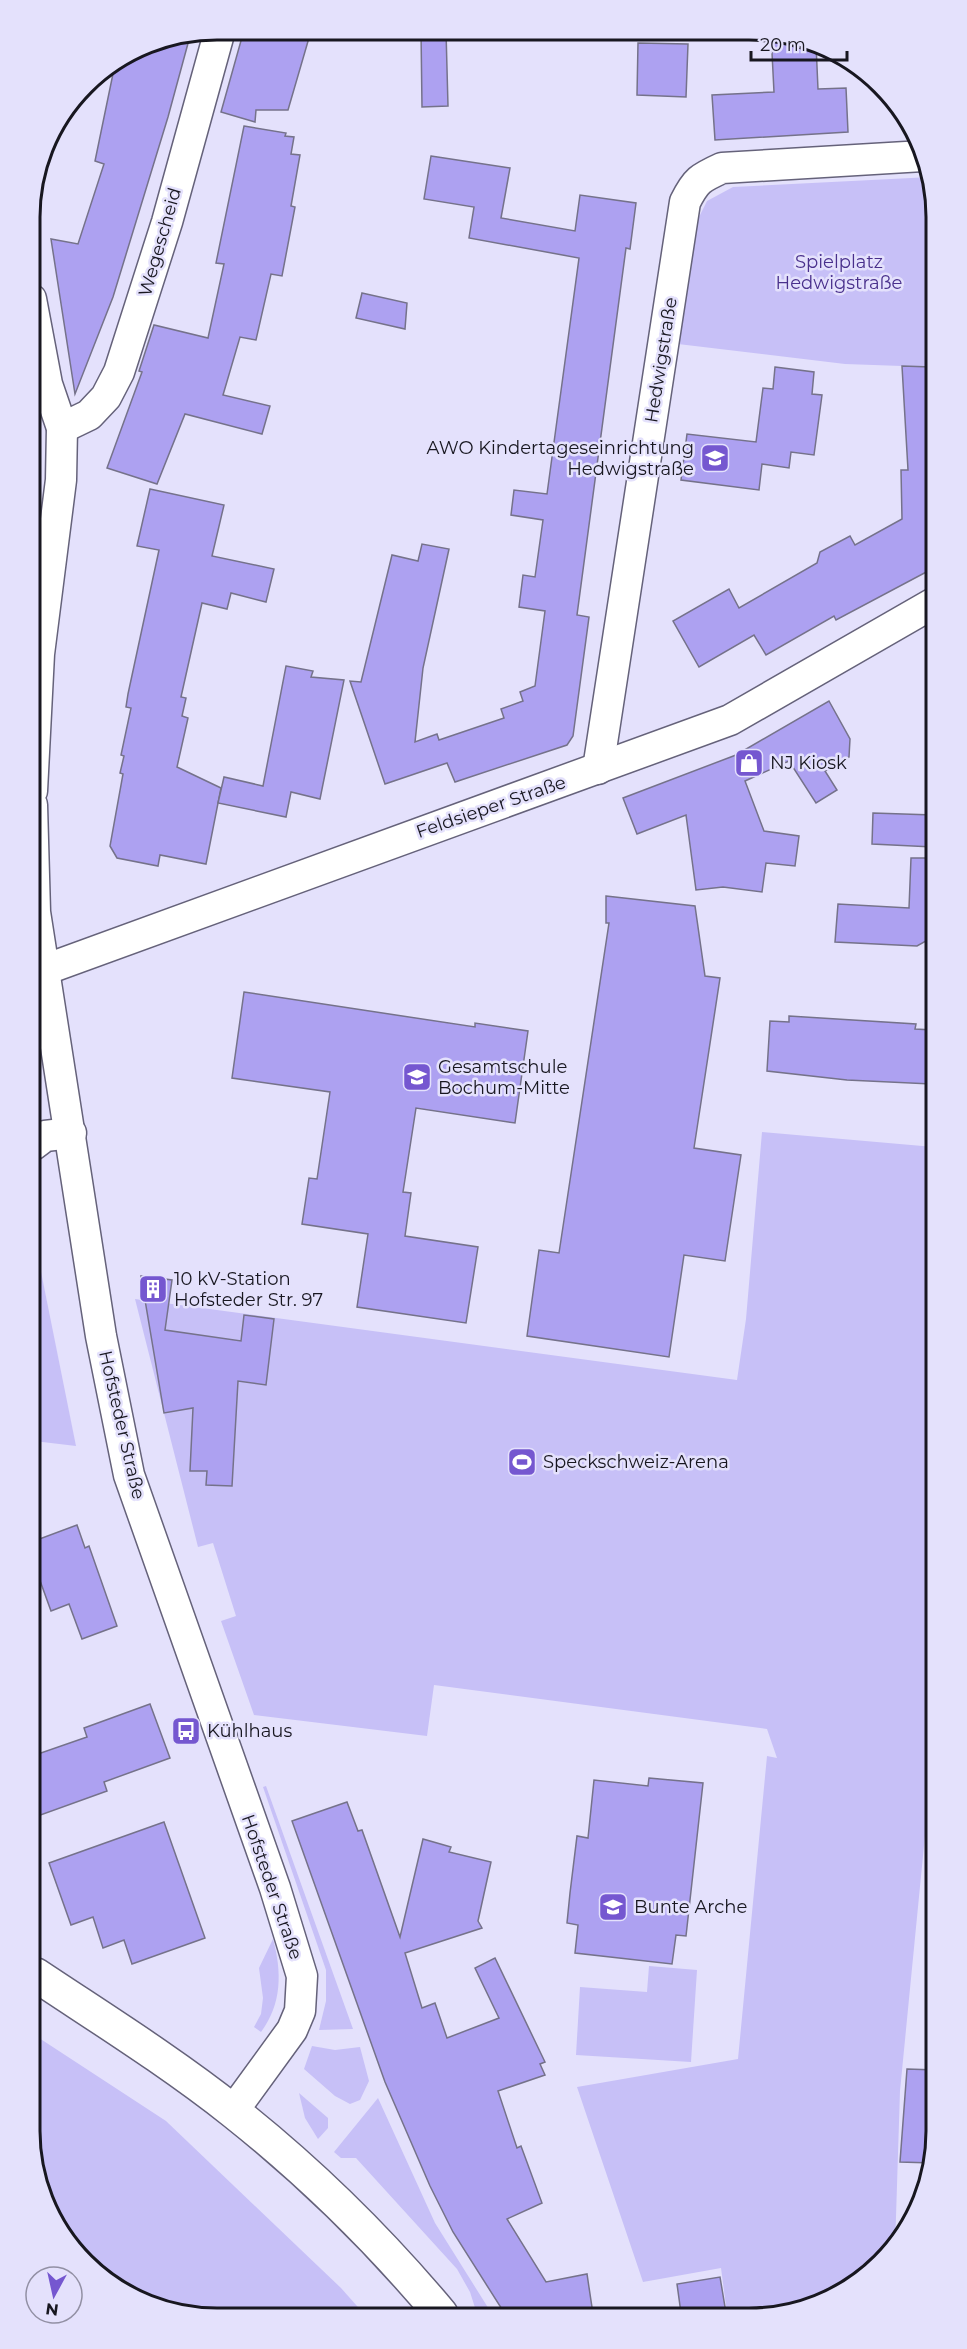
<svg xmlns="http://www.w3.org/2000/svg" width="967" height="2349" font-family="Montserrat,sans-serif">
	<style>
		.green { fill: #c7c0f7 }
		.building { fill: #ada1f1; stroke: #75728a; stroke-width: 1.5 }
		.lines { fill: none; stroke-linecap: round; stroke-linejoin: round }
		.minor-casing { stroke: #65627a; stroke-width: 33 }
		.tertiary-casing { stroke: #65627a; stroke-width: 36 }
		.minor { stroke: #fff; stroke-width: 30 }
		.tertiary { stroke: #fff; stroke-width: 33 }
		.labels { text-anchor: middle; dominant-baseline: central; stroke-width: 5; stroke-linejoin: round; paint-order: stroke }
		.street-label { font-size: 18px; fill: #181720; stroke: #e4e1fc }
		.park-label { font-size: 18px; fill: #49308c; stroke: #e4e1fc }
		.poi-label { font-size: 18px; fill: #181720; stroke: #e4e1fc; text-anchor: start }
		.rim { fill: none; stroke: #181720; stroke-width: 3 }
	</style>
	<rect width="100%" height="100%" fill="#e4e1fc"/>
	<!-- green -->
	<g class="green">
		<path d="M 931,177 L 930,367 L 845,364 L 678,344 L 695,225 L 707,201 L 733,187 Z"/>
		<path d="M 762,1132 L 934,1147 L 936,1816 L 927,1815 L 900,2091 L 895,2248 L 853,2288 L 798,2313 L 727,2313 L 721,2268 L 643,2282 L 577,2087 L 738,2059 L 767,1756 L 777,1758 L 767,1729 L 434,1685 L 427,1736 L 254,1715 L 221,1621 L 236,1616 L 213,1543 L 198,1547 L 135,1299 L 737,1380 L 746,1319 Z"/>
		<path d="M 34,1237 L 76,1446 L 34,1441 Z"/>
		<path d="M 266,1786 L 353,2029 L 319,2030 L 326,2001 L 326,1970 L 263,1787 Z"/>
		<path d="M 273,1939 C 282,1972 282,2004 261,2032 L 254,2027 L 261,2014 L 263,1998 L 259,1968 Z"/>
		<path d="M 649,1966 L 697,1970 L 691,2062 L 576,2055 L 580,1987 L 647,1992 Z"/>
		<path d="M 36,2036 L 166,2121 L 341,2288 L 365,2315 L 181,2315 L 134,2299 L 85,2264 L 36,2180 Z"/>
		<path d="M 312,2046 L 335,2050 L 360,2047 L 369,2081 L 360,2100 L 350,2104 L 335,2096 L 304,2069 Z"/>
		<path d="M 299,2093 L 328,2118 L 328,2128 L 318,2139 L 305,2118 Z"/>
		<path d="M 378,2098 L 435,2223 L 492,2314 L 477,2314 L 470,2292 L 457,2269 L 356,2158 L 341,2158 L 334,2152 Z"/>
	</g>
	<!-- building -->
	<g class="building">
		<path d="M 244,30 L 311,31 L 288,110 L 256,110 L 255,122 L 221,112 Z"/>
		<path d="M 421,31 L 446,31 L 448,106 L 422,107 Z"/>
		<path d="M 771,33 L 786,34 L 816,44 L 818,89 L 846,88 L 848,132 L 715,140 L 712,95 L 774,92 Z"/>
		<path d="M 190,36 L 168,117 L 113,297 L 75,394 L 51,239 L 78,244 L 104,164 L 95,161 L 115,64 L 146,44 Z"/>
		<path d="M 638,43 L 688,44 L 686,97 L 637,95 Z"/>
		<path d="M 244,126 L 286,133 L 285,136 L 294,137 L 291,154 L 300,155 L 291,206 L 295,207 L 282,276 L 271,274 L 256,340 L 240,337 L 223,395 L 270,406 L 262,434 L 185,414 L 157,484 L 107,468 L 142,372 L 139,371 L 154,325 L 208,338 L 224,264 L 216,263 Z"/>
		<path d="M 431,156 L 510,168 L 501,218 L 575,231 L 580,195 L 636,203 L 630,249 L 626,248 L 577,615 L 589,617 L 573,736 L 567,745 L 455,782 L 447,763 L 385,784 L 350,681 L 361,682 L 392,555 L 418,561 L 422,544 L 449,549 L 423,668 L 415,742 L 437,734 L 439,740 L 504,718 L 501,709 L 523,701 L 520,692 L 535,686 L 545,611 L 519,607 L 523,575 L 535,577 L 543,520 L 511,515 L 514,490 L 547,494 L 579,258 L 469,238 L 474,207 L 424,199 Z"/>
		<path d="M 362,293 L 407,303 L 405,329 L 356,318 Z"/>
		<path d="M 902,366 L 931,367 L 932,569 L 836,620 L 834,616 L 766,655 L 754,635 L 699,667 L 673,621 L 729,589 L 739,608 L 817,563 L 820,552 L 850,536 L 855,545 L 902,519 L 901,470 L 908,470 Z"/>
		<path d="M 775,367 L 814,372 L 812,394 L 822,395 L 814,455 L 791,452 L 789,468 L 762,464 L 759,490 L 681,480 L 687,434 L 756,442 L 763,388 L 773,389 Z"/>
		<path d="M 150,489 L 224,505 L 212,556 L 274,569 L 266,602 L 231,593 L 227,609 L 202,603 L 181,697 L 186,698 L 182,716 L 188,718 L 177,767 L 221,788 L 206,864 L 160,855 L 158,866 L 117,858 L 110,846 L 123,774 L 120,773 L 124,756 L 121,755 L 131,708 L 126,707 L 128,694 L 159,550 L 137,546 Z"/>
		<path d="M 286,666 L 313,671 L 311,677 L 344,680 L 320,799 L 291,792 L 286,817 L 218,803 L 224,777 L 263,786 Z"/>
		<path d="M 829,701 L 850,739 L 849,757 L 825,771 L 837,790 L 816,803 L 789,761 L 745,781 L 764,831 L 799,836 L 795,866 L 766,863 L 762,892 L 723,887 L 696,890 L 686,815 L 637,834 L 623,798 L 736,755 Z"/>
		<path d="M 873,813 L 933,815 L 933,847 L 872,844 Z"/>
		<path d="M 911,858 L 933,858 L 933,924 L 926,941 L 917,946 L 835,942 L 838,904 L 909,908 Z"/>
		<path d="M 606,896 L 695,906 L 705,976 L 720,978 L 694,1148 L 741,1155 L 725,1261 L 684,1255 L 669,1357 L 527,1336 L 539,1250 L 559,1253 L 609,923 L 606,923 Z"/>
		<path d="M 244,992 L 475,1027 L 475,1023 L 528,1031 L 515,1123 L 416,1108 L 403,1192 L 411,1193 L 405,1236 L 478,1247 L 466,1323 L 357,1307 L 368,1234 L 302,1224 L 309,1178 L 317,1179 L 330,1092 L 232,1078 Z"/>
		<path d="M 789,1016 L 916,1024 L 915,1029 L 933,1030 L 931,1084 L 847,1080 L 767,1071 L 770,1021 L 789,1022 Z"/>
		<path d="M 141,1276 L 172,1280 L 165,1330 L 241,1341 L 244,1315 L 274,1319 L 266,1385 L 238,1381 L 232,1486 L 206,1485 L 207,1471 L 190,1471 L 193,1408 L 164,1413 Z"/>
		<path d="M 77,1525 L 85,1548 L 89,1546 L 117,1626 L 82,1639 L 69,1604 L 51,1611 L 34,1564 L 34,1541 Z"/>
		<path d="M 150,1704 L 170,1758 L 104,1782 L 107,1791 L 35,1817 L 35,1755 L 87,1737 L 84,1728 Z"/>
		<path d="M 649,1778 L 703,1783 L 686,1936 L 676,1935 L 672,1964 L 575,1953 L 578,1925 L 567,1923 L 570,1893 L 577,1836 L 588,1838 L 594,1780 L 648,1786 Z"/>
		<path d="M 347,1802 L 358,1831 L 362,1830 L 400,1937 L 423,1839 L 451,1847 L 449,1852 L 491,1862 L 478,1921 L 482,1928 L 405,1953 L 422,2008 L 435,2003 L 447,2038 L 499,2018 L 475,1968 L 495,1958 L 545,2062 L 540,2064 L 545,2075 L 498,2091 L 517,2148 L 521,2146 L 542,2203 L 507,2219 L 546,2282 L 587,2274 L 593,2314 L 505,2314 L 453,2232 L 430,2186 L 385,2082 L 292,1821 Z"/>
		<path d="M 164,1822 L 205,1938 L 132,1964 L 124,1940 L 103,1948 L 93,1917 L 71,1925 L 49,1863 Z"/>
		<path d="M 907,2069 L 936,2070 L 937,2143 L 932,2163 L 900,2162 Z"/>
		<path d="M 720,2277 L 726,2313 L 681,2313 L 677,2284 Z"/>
	</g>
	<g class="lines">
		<!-- minor casing -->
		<g class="minor-casing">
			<g id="minor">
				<path d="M 31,299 L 47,384 L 62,428 L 61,480 L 39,654 L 32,791"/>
				<path d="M 62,428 L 89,415 L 106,397 L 119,372 L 167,222 L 220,30"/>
				<path d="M 598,769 L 685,202 C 696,180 700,178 722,168 L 923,156"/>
				<path d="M 32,805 L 35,912 L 101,1336 L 129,1475 L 275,1888 L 302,1976 L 300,2011 L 292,2030 L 233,2111"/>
				<path d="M 33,974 L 730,720 L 932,604"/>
				<path d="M 33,1145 L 45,1136 L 71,1133"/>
			</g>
		</g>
		<!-- tertiary casing -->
		<g class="tertiary-casing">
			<path id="tertiary" d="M 36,1975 C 102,2019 171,2062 234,2112 C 311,2173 378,2239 441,2314"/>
		</g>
		<!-- minor -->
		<use href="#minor" class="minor"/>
		<!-- tertiary -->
		<use href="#tertiary" class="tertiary"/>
	</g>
	<!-- icons -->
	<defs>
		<g id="school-square" transform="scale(1.5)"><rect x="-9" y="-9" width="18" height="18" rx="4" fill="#7557d0" stroke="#e4e1fc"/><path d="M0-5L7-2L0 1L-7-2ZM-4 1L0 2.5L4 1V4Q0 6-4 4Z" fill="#fff"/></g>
		<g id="shop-square" transform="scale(1.5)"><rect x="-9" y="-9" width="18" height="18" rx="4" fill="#7557d0" stroke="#e4e1fc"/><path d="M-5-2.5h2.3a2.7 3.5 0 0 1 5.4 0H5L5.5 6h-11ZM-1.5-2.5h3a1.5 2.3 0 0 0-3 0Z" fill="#fff"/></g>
		<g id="building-square" transform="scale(1.5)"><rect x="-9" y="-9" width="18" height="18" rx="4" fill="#7557d0" stroke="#e4e1fc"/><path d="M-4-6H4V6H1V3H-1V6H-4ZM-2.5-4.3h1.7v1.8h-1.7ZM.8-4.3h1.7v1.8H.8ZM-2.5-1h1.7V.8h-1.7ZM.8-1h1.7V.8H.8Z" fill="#fff"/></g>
		<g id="stadium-square" transform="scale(1.5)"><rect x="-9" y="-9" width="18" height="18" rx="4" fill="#7557d0" stroke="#e4e1fc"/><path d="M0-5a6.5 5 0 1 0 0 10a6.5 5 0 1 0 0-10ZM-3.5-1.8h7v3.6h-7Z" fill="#fff"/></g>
		<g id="bus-square" transform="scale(1.5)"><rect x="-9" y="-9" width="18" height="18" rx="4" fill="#7557d0" stroke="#e4e1fc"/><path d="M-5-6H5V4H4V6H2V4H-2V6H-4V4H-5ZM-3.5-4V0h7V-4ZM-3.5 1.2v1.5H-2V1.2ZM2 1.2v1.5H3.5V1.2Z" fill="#fff"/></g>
	</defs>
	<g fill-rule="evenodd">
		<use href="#school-square" x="715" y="458"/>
		<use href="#shop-square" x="749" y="763"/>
		<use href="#school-square" x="417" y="1077"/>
		<use href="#building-square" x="153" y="1289"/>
		<use href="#stadium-square" x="522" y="1462"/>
		<use href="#bus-square" x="186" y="1731"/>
		<use href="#school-square" x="613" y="1907"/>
	</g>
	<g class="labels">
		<!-- street labels -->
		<g class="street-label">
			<text transform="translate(160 242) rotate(-74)">Wegescheid</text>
			<text transform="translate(661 360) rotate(-81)">Hedwigstraße</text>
			<text transform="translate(491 807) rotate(-19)">Feldsieper Straße</text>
			<text transform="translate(122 1425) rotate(77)">Hofsteder Straße</text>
			<text transform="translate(272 1887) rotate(71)">Hofsteder Straße</text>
		</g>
		<!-- park labels -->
		<g class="park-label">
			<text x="839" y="262">Spielplatz<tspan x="839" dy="21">Hedwigstraße</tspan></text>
		</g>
		<!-- poi labels -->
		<g class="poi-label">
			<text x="694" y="448" text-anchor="end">AWO Kindertageseinrichtung<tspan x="694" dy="21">Hedwigstraße</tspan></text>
			<text x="770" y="763">NJ Kiosk</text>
			<text x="438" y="1067">Gesamtschule<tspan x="438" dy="21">Bochum-Mitte</tspan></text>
			<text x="174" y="1279">10 kV-Station<tspan x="174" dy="21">Hofsteder Str. 97</tspan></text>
			<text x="543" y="1462">Speckschweiz-Arena</text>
			<text x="207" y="1731">Kühlhaus</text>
			<text x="634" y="1907">Bunte Arche</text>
		</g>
	</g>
	<!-- crop -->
	<path d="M0 0H967V2349H0ZM217 40H749A177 177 0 0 1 926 217V2131A177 177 0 0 1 749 2308H217A177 177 0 0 1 40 2131V217A177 177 0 0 1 217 40Z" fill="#e4e1fc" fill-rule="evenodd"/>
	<path class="rim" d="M217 40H749A177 177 0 0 1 926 217V2131A177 177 0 0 1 749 2308H217A177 177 0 0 1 40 2131V217A177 177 0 0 1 217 40Z"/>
	<!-- north arrow -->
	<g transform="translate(54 2295) rotate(188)"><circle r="28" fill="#e4e1fc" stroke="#9290a4" stroke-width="1.5"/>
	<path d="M0-4.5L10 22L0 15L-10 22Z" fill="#7557d0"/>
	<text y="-9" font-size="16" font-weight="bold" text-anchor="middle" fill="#181720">N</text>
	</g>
	<!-- scale -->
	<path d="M751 51v9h96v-9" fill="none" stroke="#181720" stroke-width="3"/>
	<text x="760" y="51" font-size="18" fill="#181720" stroke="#e4e1fc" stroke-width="4.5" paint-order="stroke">20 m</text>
</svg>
